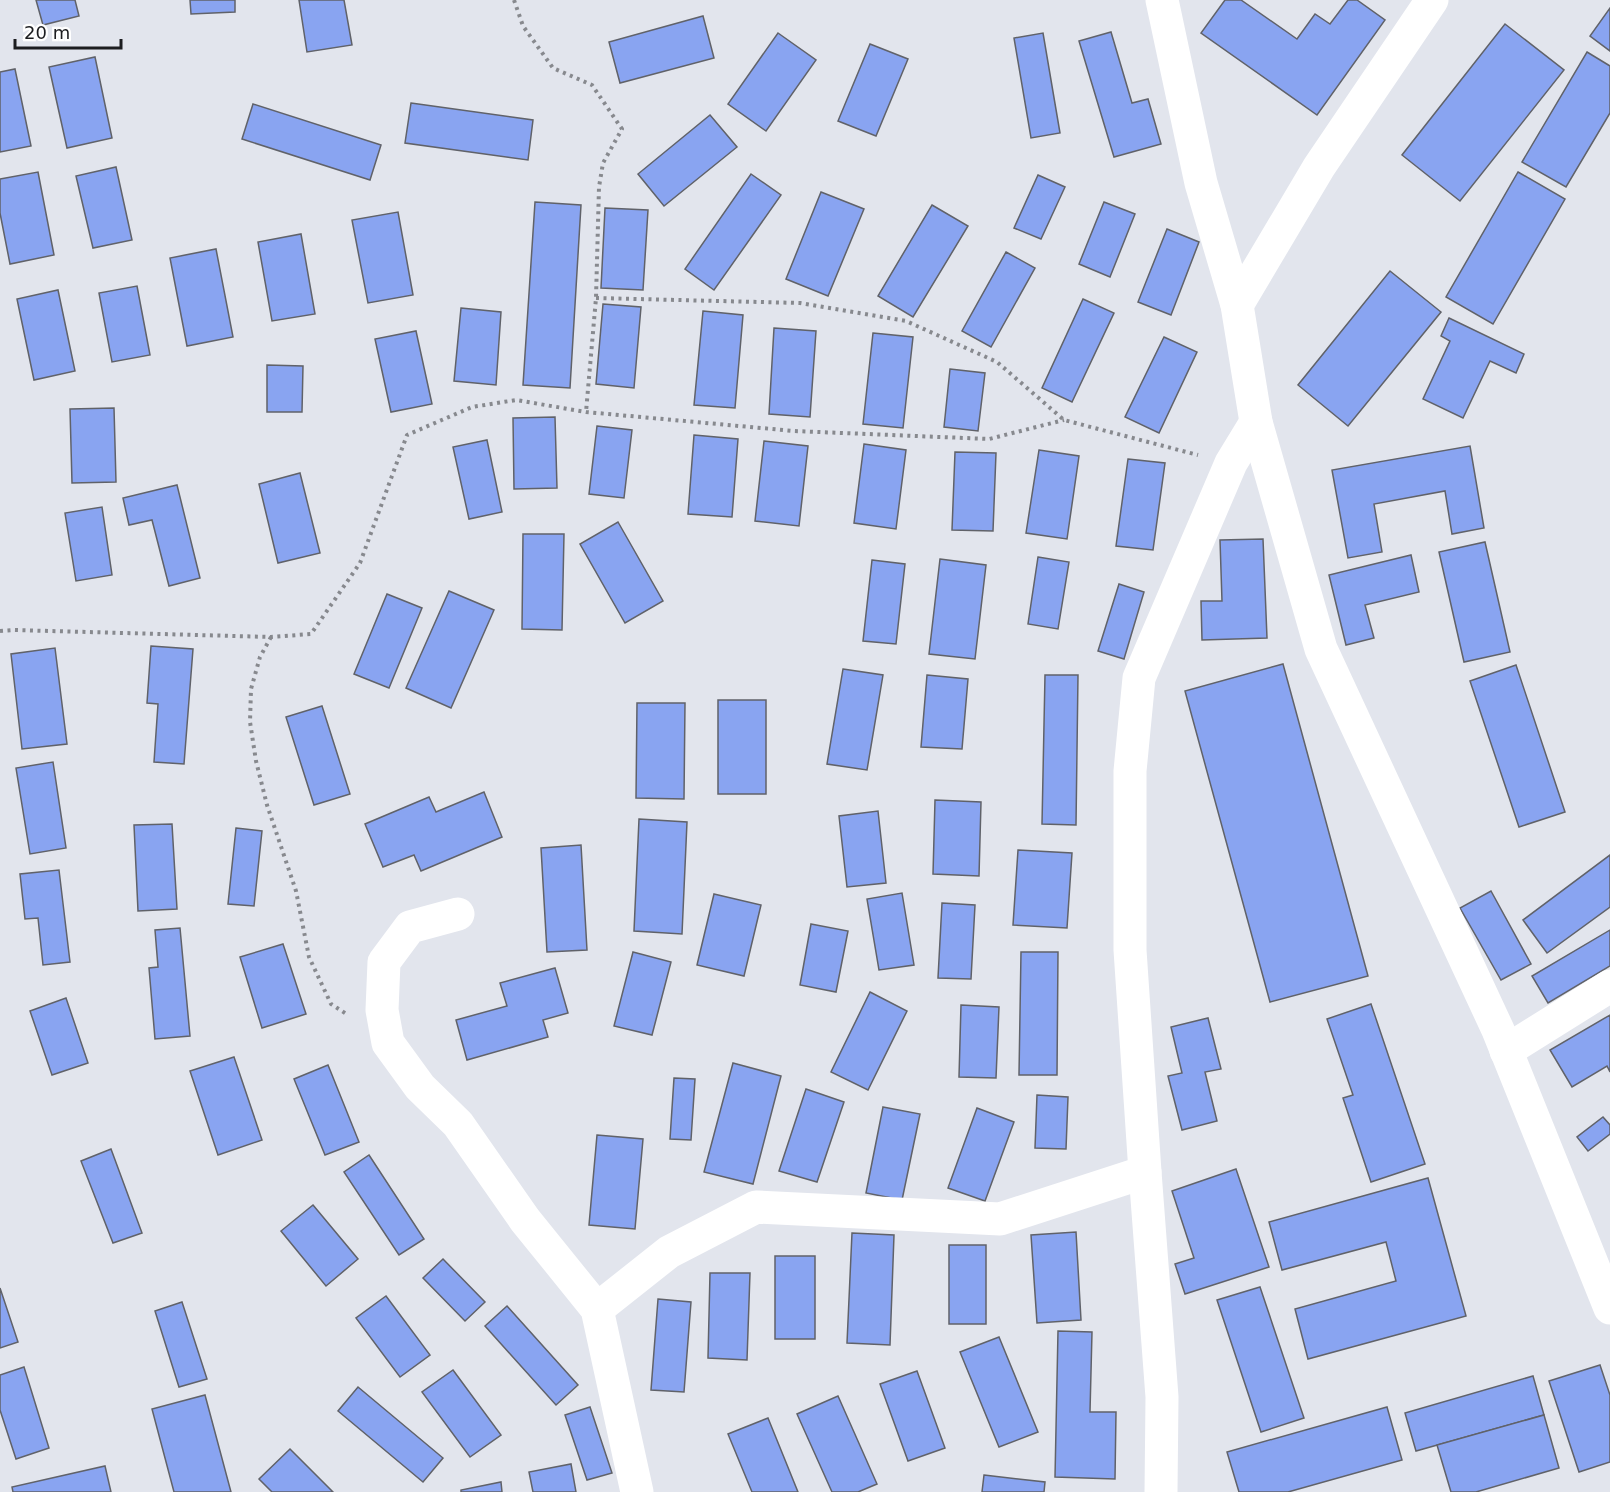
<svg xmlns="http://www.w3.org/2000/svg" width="1610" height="1492" font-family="'DejaVu Sans',sans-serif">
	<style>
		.building { fill: #89a4f1; stroke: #606269; stroke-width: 1.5 }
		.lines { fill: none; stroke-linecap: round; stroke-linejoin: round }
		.path { stroke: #87898e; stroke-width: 4; stroke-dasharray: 3 4.5; stroke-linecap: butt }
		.minor { stroke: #fff; stroke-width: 33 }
		.tertiary { stroke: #fff; stroke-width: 33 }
	</style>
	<rect width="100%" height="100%" fill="#e2e5ed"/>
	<!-- building -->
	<g class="building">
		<path d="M 36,0 L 75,0 L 79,16 L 43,25 Z"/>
		<path d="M 190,0 L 235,0 L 235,12 L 191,14 Z"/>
		<path d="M 299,0 L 344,0 L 352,45 L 307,52 Z"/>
		<path d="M 1225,0 L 1241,0 L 1297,39 L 1315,14 L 1330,24 L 1348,0 L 1357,0 L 1385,20 L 1317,115 L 1201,33 Z"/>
		<path d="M 1610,8 L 1610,51 L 1590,36 Z"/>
		<path d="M 703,16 L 714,58 L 620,83 L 609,42 Z"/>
		<path d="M 1505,24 L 1564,70 L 1460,201 L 1402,155 Z"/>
		<path d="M 1111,32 L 1132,103 L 1148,99 L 1161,144 L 1114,157 L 1079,41 Z"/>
		<path d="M 778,33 L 816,60 L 766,131 L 728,104 Z"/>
		<path d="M 1043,33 L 1060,133 L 1031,138 L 1014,38 Z"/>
		<path d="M 870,44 L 908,59 L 876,136 L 838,121 Z"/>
		<path d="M 1587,52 L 1610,66 L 1610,113 L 1566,187 L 1522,162 Z"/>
		<path d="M 95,57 L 112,138 L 67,148 L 49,67 Z"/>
		<path d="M 15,69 L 31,146 L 0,152 L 0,72 Z"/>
		<path d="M 411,103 L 533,120 L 528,160 L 405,143 Z"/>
		<path d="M 253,104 L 381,145 L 370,180 L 242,139 Z"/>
		<path d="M 710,115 L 737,147 L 664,206 L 638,174 Z"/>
		<path d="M 116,167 L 132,240 L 93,248 L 76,176 Z"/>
		<path d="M 38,172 L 54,255 L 10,264 L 0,213 L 0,179 Z"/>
		<path d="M 1518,172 L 1565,199 L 1493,324 L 1446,297 Z"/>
		<path d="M 751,174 L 781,195 L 714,290 L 685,269 Z"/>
		<path d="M 1038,175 L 1065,187 L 1041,239 L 1014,228 Z"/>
		<path d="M 821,192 L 864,209 L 828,296 L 786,279 Z"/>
		<path d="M 535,202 L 581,205 L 570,388 L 523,385 Z"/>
		<path d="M 1104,202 L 1135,214 L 1110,277 L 1079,264 Z"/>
		<path d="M 932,205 L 968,226 L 913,317 L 878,296 Z"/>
		<path d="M 605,208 L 648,210 L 643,290 L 601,288 Z"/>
		<path d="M 398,212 L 413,295 L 368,303 L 352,220 Z"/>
		<path d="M 1167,229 L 1199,242 L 1171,315 L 1138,302 Z"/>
		<path d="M 301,234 L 315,314 L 272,321 L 258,242 Z"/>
		<path d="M 216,249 L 233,337 L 187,346 L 170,258 Z"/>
		<path d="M 1006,252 L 1035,268 L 991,347 L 962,331 Z"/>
		<path d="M 1390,271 L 1441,312 L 1348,426 L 1298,385 Z"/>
		<path d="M 137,286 L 150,355 L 112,362 L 99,293 Z"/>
		<path d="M 58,290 L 75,371 L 34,380 L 17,299 Z"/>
		<path d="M 1083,299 L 1114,313 L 1072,402 L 1042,388 Z"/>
		<path d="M 603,304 L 641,307 L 634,388 L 596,384 Z"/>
		<path d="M 461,308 L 501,312 L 496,385 L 454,381 Z"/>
		<path d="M 703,311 L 743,315 L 735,408 L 694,405 Z"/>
		<path d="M 1449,318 L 1524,354 L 1516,373 L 1490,361 L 1463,418 L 1423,399 L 1450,341 L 1441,336 Z"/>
		<path d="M 774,328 L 816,331 L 810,417 L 769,414 Z"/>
		<path d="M 416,331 L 432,404 L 391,412 L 375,339 Z"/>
		<path d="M 873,333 L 913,337 L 903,428 L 863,424 Z"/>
		<path d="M 1164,337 L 1197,352 L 1159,433 L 1125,417 Z"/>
		<path d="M 267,365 L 303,366 L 302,412 L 267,412 Z"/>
		<path d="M 950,369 L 985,373 L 978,431 L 944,427 Z"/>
		<path d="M 114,408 L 116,482 L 72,483 L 70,409 Z"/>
		<path d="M 555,417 L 557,488 L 514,489 L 513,418 Z"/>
		<path d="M 597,426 L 632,430 L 624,498 L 589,494 Z"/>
		<path d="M 694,435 L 738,439 L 732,517 L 688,514 Z"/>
		<path d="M 487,440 L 502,512 L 469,519 L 453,447 Z"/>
		<path d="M 764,441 L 808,446 L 799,526 L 755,521 Z"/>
		<path d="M 864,444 L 906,450 L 896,529 L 854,523 Z"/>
		<path d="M 1470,446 L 1484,528 L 1452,534 L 1445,491 L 1374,504 L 1382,552 L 1348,558 L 1332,470 Z"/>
		<path d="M 1039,450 L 1079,456 L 1067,539 L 1026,533 Z"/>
		<path d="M 955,452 L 996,453 L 993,531 L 952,530 Z"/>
		<path d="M 1128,459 L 1165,463 L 1153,550 L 1116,546 Z"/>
		<path d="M 300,473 L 320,553 L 278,563 L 259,484 Z"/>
		<path d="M 177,485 L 200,578 L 169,586 L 152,520 L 129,525 L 123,498 Z"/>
		<path d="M 102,507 L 112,575 L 76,581 L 65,513 Z"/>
		<path d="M 618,522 L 663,601 L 625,623 L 580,544 Z"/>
		<path d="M 523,534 L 564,534 L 562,630 L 522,629 Z"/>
		<path d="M 1263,539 L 1267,638 L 1202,640 L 1201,601 L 1222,601 L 1220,540 Z"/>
		<path d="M 1485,542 L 1510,652 L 1464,662 L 1439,552 Z"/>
		<path d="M 1411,555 L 1419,592 L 1365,605 L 1374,638 L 1346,645 L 1329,575 Z"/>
		<path d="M 1038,557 L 1069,562 L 1058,629 L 1028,624 Z"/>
		<path d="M 940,559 L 986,565 L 975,659 L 929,654 Z"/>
		<path d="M 872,560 L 905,564 L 896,644 L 863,641 Z"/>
		<path d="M 1119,584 L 1144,592 L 1124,659 L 1098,651 Z"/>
		<path d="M 449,591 L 494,610 L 451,708 L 406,688 Z"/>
		<path d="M 387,594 L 422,608 L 389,688 L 354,674 Z"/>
		<path d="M 151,646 L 193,649 L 184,764 L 154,762 L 158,704 L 147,703 Z"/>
		<path d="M 55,648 L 67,744 L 22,749 L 11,654 Z"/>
		<path d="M 1283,664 L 1368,976 L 1270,1002 L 1185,691 Z"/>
		<path d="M 1516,665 L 1565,812 L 1519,827 L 1470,681 Z"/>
		<path d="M 843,669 L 883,675 L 867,770 L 827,764 Z"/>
		<path d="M 927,675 L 968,679 L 962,749 L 921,747 Z"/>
		<path d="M 1045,675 L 1078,675 L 1076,825 L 1042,824 Z"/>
		<rect x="718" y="700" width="48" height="94"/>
		<path d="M 637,703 L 685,703 L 684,799 L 636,798 Z"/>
		<path d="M 322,706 L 350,794 L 314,805 L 286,717 Z"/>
		<path d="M 53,762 L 66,848 L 30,854 L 16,768 Z"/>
		<path d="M 484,792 L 502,837 L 421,871 L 414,855 L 383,867 L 365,824 L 429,797 L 436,812 Z"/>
		<path d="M 935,800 L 981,802 L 979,876 L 933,874 Z"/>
		<path d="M 878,811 L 886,883 L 847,887 L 839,816 Z"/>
		<path d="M 639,819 L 687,822 L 682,934 L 634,931 Z"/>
		<path d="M 172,824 L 177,909 L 138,911 L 134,825 Z"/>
		<path d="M 236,828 L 262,831 L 254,906 L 228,904 Z"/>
		<path d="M 581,845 L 587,950 L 547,952 L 541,848 Z"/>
		<path d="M 1018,850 L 1072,853 L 1067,928 L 1013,925 Z"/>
		<path d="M 1610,855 L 1610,907 L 1547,953 L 1523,920 Z"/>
		<path d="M 59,870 L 70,962 L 43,965 L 38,918 L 25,919 L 20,874 Z"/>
		<path d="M 1491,891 L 1531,964 L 1501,980 L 1460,908 Z"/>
		<path d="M 902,893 L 914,965 L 879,970 L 867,899 Z"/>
		<path d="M 714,894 L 761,905 L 744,976 L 697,965 Z"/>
		<path d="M 942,903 L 975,905 L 971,979 L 938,978 Z"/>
		<path d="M 811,924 L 848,931 L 836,992 L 800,985 Z"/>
		<path d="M 180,928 L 190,1036 L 155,1039 L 149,968 L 158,967 L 155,930 Z"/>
		<path d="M 1610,930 L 1610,966 L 1548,1003 L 1532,976 Z"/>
		<path d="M 283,944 L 306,1014 L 262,1028 L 240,957 Z"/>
		<path d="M 633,952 L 671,962 L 652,1035 L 614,1026 Z"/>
		<path d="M 1021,952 L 1058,952 L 1057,1075 L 1019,1075 Z"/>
		<path d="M 555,968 L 568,1013 L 543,1020 L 548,1037 L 467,1060 L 456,1020 L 507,1006 L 500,983 Z"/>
		<path d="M 870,992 L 907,1011 L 868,1090 L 831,1072 Z"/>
		<path d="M 66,998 L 88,1063 L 52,1075 L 30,1011 Z"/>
		<path d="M 1371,1004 L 1425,1164 L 1371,1182 L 1343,1098 L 1353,1095 L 1327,1019 Z"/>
		<path d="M 961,1005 L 999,1007 L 996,1078 L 959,1077 Z"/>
		<path d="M 1610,1015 L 1610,1072 L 1607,1066 L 1572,1087 L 1550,1050 Z"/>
		<path d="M 1208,1018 L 1221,1069 L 1205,1072 L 1217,1121 L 1182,1130 L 1168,1076 L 1182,1073 L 1171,1027 Z"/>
		<path d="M 234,1057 L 262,1140 L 218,1155 L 190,1071 Z"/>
		<path d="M 733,1063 L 781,1076 L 753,1184 L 704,1172 Z"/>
		<path d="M 328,1065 L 359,1142 L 325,1155 L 294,1079 Z"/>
		<path d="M 674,1078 L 695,1079 L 691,1140 L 670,1139 Z"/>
		<path d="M 806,1089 L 844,1102 L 817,1182 L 779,1171 Z"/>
		<path d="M 1037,1095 L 1068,1097 L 1066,1149 L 1035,1148 Z"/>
		<path d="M 883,1107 L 920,1114 L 902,1200 L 866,1193 Z"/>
		<path d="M 977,1108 L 1014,1122 L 985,1201 L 948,1188 Z"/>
		<path d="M 1603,1117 L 1610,1125 L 1610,1134 L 1588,1151 L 1577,1137 Z"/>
		<path d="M 597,1135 L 643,1139 L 635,1229 L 589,1225 Z"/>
		<path d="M 111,1149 L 142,1233 L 113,1243 L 81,1161 Z"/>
		<path d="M 369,1155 L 424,1239 L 399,1255 L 344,1172 Z"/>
		<path d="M 1236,1169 L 1269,1267 L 1185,1294 L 1175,1264 L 1194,1258 L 1172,1191 Z"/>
		<path d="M 1428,1178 L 1466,1316 L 1308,1359 L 1295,1309 L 1396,1281 L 1386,1242 L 1282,1270 L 1269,1222 Z"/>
		<path d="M 313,1205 L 358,1259 L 326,1286 L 281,1231 Z"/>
		<path d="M 1076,1232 L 1081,1320 L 1037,1323 L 1031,1235 Z"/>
		<path d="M 852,1233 L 894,1235 L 890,1345 L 847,1343 Z"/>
		<rect x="949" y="1245" width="37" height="79"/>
		<rect x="775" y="1256" width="40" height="83"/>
		<path d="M 443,1259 L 485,1302 L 465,1321 L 423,1278 Z"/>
		<path d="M 710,1273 L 750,1273 L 747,1360 L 708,1358 Z"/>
		<path d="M 1260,1287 L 1304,1418 L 1261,1432 L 1217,1300 Z"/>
		<path d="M 0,1288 L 18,1342 L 0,1348 Z"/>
		<path d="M 386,1296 L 430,1355 L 400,1377 L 356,1318 Z"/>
		<path d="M 658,1299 L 691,1302 L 684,1392 L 651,1390 Z"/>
		<path d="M 182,1302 L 207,1379 L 179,1387 L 155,1311 Z"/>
		<path d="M 507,1306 L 578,1385 L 556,1405 L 485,1326 Z"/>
		<path d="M 1058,1331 L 1092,1332 L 1090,1412 L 1116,1412 L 1115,1479 L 1055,1477 Z"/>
		<path d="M 999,1337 L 1038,1432 L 999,1447 L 960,1352 Z"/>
		<path d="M 1600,1365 L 1610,1395 L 1610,1462 L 1579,1472 L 1549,1381 Z"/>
		<path d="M 24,1367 L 49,1448 L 16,1459 L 0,1410 L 0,1375 Z"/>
		<path d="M 453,1370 L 501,1435 L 470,1457 L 422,1392 Z"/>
		<path d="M 917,1371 L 945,1448 L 908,1461 L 880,1384 Z"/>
		<path d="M 1533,1376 L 1544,1415 L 1416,1451 L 1405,1413 Z"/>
		<path d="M 358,1387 L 443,1458 L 423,1482 L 338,1411 Z"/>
		<path d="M 205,1395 L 231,1492 L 174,1492 L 152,1409 Z"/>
		<path d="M 838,1396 L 877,1484 L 858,1492 L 832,1492 L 797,1414 Z"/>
		<path d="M 590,1407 L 612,1473 L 587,1480 L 565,1415 Z"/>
		<path d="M 1387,1407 L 1402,1460 L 1288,1492 L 1239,1492 L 1227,1452 Z"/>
		<path d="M 1544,1415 L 1559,1468 L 1476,1492 L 1451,1492 L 1437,1445 Z"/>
		<path d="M 768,1418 L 798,1492 L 752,1492 L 728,1434 Z"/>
		<path d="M 290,1449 L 333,1492 L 272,1492 L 259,1479 Z"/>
		<path d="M 571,1464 L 576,1492 L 533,1492 L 529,1472 Z"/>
		<path d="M 105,1466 L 111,1492 L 13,1492 L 12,1487 Z"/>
		<path d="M 984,1475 L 1045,1482 L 1044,1492 L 982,1492 Z"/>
		<path d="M 501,1482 L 502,1492 L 461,1492 L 461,1490 Z"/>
	</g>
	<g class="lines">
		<!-- path -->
		<g class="path">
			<path d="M 514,0 L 523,26 L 553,68 L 592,85 L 622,129 L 603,163 L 599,187 L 596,298 L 586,412"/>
			<path d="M 596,298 L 800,303 L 906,321 L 997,362 L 1064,420 L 1198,455"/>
			<path d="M 0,631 L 14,630 L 271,637 L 311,634 L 360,563 L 407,435 L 472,407 L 516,400 L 586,412 L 794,431 L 989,439 L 1064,420"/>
			<path d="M 271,637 L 260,657 L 251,689 L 250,722 L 256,761 L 267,805 L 296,891 L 309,957 L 331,1004 L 348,1015"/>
		</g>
		<!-- minor -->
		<g class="minor">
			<path d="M 1237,305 L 1319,167 L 1432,0"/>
			<path d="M 458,914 L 410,927 L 384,962 L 382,1010 L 388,1043 L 420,1087 L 458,1124 L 525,1220 L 597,1309 L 637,1492"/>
			<path d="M 1506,1051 L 1610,986"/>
			<path d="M 597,1309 L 669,1252 L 756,1207 L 1000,1219 L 1145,1172"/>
			<path d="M 1161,1492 L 1162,1397 L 1145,1172 L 1130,950 L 1130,771 L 1139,678 L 1231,463 L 1256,422"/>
		</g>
		<!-- tertiary -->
		<path class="tertiary" d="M 1162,0 L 1201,183 L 1237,305 L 1256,422 L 1321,649 L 1498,1030 L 1610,1308"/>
	</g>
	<!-- scale -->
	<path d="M15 39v9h106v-9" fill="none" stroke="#1c1d20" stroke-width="3"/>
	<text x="24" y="39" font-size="18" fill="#1c1d20" stroke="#ffffff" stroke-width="4.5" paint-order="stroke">20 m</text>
</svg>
